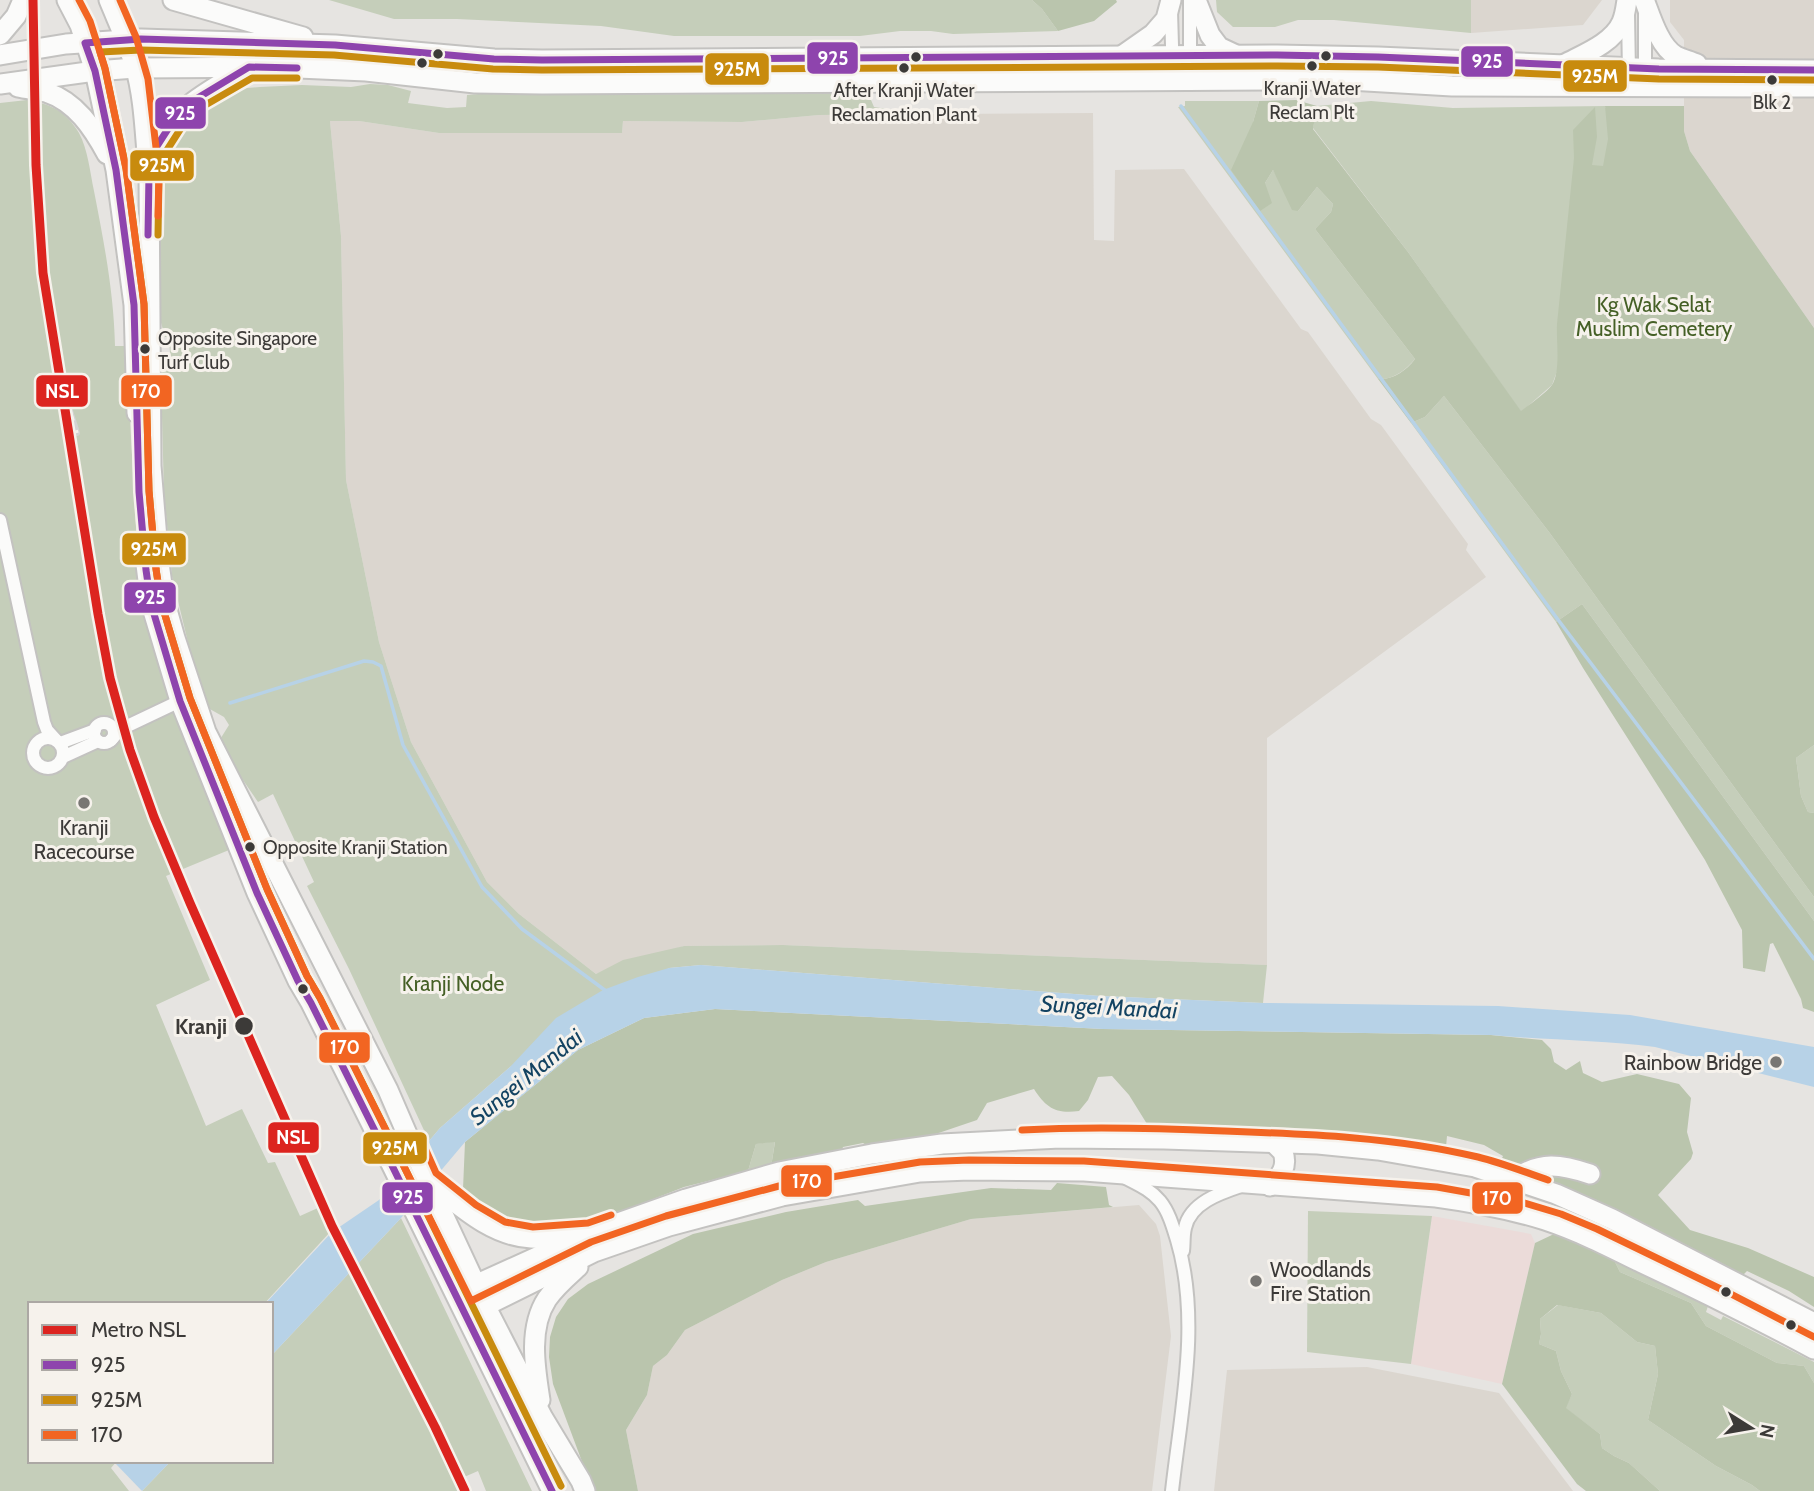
<svg xmlns="http://www.w3.org/2000/svg" width="1814" height="1491" font-family="Cabin,sans-serif">
	<style>
		.commercial { fill: #ebdbd9 }
		.built { fill: #dbd6cf }
		.green { fill: #c5ceba }
		.forest { fill: #bac5ad }
		.water { fill: #b7d2e7 }
		.lines { fill: none; stroke-linecap: round; stroke-linejoin: round }
		.stream { stroke: #b7d2e7; stroke-width: 3.5 }
		.street-casing { stroke: #c3c2c0; stroke-width: 16 }
		.primary-casing { stroke: #c3c2c0; stroke-width: 23 }
		.street { stroke: #fbfbfa; stroke-width: 12 }
		.primary { stroke: #fbfbfa; stroke-width: 19 }
		.rail-casing { stroke: #d3d3d3; stroke-width: 6 }
		.rail { stroke: #f6f2ec; stroke-width: 3.5; stroke-dasharray: 10; stroke-linecap: butt }
		.bus-1-casing { stroke: #f6f2ec; stroke-width: 12 }
		.bus-2-casing { stroke: #f6f2ec; stroke-width: 12 }
		.bus-3-casing { stroke: #f6f2ec; stroke-width: 12 }
		.bus-1 { stroke: #8e44ad; stroke-width: 7 }
		.bus-2 { stroke: #c88b0e; stroke-width: 7 }
		.bus-3 { stroke: #f26522; stroke-width: 7 }
		.metro-1-casing { stroke: #f6f2ec; stroke-width: 14 }
		.metro-1 { stroke: #dc241f; stroke-width: 9 }
		.bus-dot { fill: #3c3a38; stroke: #f6f2ec; stroke-width: 2.5 }
		.poi-dot { fill: #787673; stroke: #f6f2ec; stroke-width: 2.5 }
		.labels { text-anchor: middle; dominant-baseline: central; stroke-width: 6; stroke-linejoin: round; paint-order: stroke }
		.bus-label { font-size: 19px; fill: #3c3a38; stroke: #f6f2ec }
		.park-label { font-size: 21px; fill: #456026; stroke: #f6f2ec }
		.poi-label { font-size: 21px; fill: #3c3a38; stroke: #f6f2ec }
		.stop-label { font-size: 21px; font-weight: bold; fill: #3c3a38; stroke: #f6f2ec; text-anchor: end }
		.water-label { font-size: 23px; font-style: italic; fill: #134362; stroke: #f6f2ec }
		.line-badge { stroke: #f6f2ec; stroke-width: 2.5 }
		.badge-label { font-size: 19px; text-anchor: middle; font-weight: bold; fill: #fff }
	</style>
	<rect width="100%" height="100%" fill="#e6e4e1"/>
	<!-- commercial -->
	<path class="commercial" d="M 1432,1216 L 1531,1234 L 1535,1243 L 1502,1384 L 1411,1364 Z"/>
	<!-- built -->
	<g class="built">
		<path d="M 1471,0 L 1602,0 L 1583,25 L 1471,33 Z"/>
		<path d="M 1670,0 L 1814,0 L 1814,328 L 1690,151 L 1684,131 L 1684,40 L 1670,22 Z"/>
		<path d="M 1093,113 L 1094,240 L 1114,241 L 1115,170 L 1184,169 L 1301,329 L 1308,332 L 1371,419 L 1381,425 L 1468,544 L 1466,550 L 1486,577 L 1267,738 L 1267,965 L 783,945 L 684,946 L 596,974 L 519,914 L 487,882 L 411,742 L 379,642 L 346,480 L 341,236 L 330,121 L 359,121 L 439,133 L 622,133 L 623,121 L 742,122 L 819,115 Z"/>
		<path d="M 1139,1205 L 1156,1224 L 1160,1236 L 1171,1336 L 1152,1491 L 638,1491 L 626,1430 L 647,1395 L 653,1366 L 667,1355 L 685,1330 L 782,1280 L 826,1262 L 971,1219 Z"/>
		<path d="M 1367,1367 L 1499,1393 L 1573,1491 L 1214,1491 L 1227,1370 Z"/>
	</g>
	<!-- green -->
	<g class="green">
		<path d="M 329,0 L 1032,0 L 1042,9 L 1058,31 L 953,34 L 931,31 L 900,31 L 860,36 L 674,36 L 601,26 L 457,19 L 394,19 Z"/>
		<path d="M 1216,0 L 1471,0 L 1471,33 L 1334,20 L 1298,20 L 1275,27 L 1233,27 L 1217,12 Z"/>
		<path d="M 370,84 L 388,85 L 411,91 L 408,103 L 447,108 L 466,107 L 467,95 L 489,93 L 567,95 L 868,93 L 874,107 L 920,114 L 819,115 L 742,122 L 623,121 L 622,133 L 439,133 L 359,121 L 330,121 L 341,236 L 346,480 L 379,642 L 411,742 L 487,882 L 519,914 L 596,974 L 623,960 L 684,946 L 783,945 L 1267,965 L 1263,1003 L 1100,996 L 701,965 L 669,968 L 510,1067 L 440,1128 L 429,1141 L 349,969 L 307,886 L 314,882 L 273,794 L 258,802 L 225,754 L 219,741 L 229,725 L 224,717 L 208,708 L 191,655 L 172,576 L 164,494 L 161,378 L 166,354 L 170,353 L 169,337 L 165,337 L 160,319 L 157,178 L 162,159 L 169,141 L 179,125 L 214,96 L 237,89 L 260,87 L 302,85 L 351,87 Z"/>
		<path d="M 27,100 C 51,104 66,111 79,133 C 88,150 90,172 94,191 C 104,242 114,294 115,346 L 126,346 L 137,546 L 186,739 L 229,850 L 166,876 L 210,980 L 156,1005 L 206,1126 L 242,1109 L 268,1163 L 275,1162 L 300,1216 L 320,1207 L 331,1231 L 264,1304 L 30,1304 L 30,1461 L 117,1461 L 111,1468 L 129,1491 L 0,1491 L 0,103 Z"/>
		<path d="M 1185,101 L 1259,101 L 1253,122 L 1265,183 L 1273,170 L 1298,211 L 1317,187 L 1333,204 L 1331,212 L 1315,229 L 1415,359 C 1406,370 1393,380 1378,379 L 1178,107 L 1185,106 Z"/>
		<path d="M 1371,101 L 1453,108 L 1605,106 L 1605,108 L 1654,107 L 1552,385 L 1521,412 L 1408,252 L 1313,128 L 1317,106 Z"/>
		<path d="M 1444,396 L 1549,532 L 1814,897 L 1814,921 L 1582,604 L 1556,622 L 1411,423 L 1425,417 Z"/>
		<path d="M 1814,745 L 1814,813 L 1808,812 L 1801,796 L 1796,758 Z"/>
		<path d="M 775,1141 L 771,1167 L 748,1171 L 756,1144 Z"/>
		<path d="M 1308,1211 L 1432,1216 L 1411,1364 L 1307,1352 Z"/>
		<path d="M 401,1218 L 532,1491 L 486,1491 L 478,1471 L 455,1481 L 459,1491 L 142,1491 L 171,1461 L 271,1461 L 271,1356 Z"/>
		<path d="M 1613,1258 L 1708,1306 L 1706,1312 L 1721,1320 L 1723,1316 L 1814,1362 L 1814,1383 L 1804,1366 L 1777,1363 L 1706,1326 L 1691,1303 L 1620,1272 Z"/>
		<path d="M 1558,1305 L 1601,1313 L 1637,1342 L 1655,1346 L 1658,1374 L 1648,1420 L 1716,1466 L 1752,1485 L 1760,1491 L 1660,1491 L 1629,1463 L 1614,1456 L 1602,1448 L 1600,1434 L 1565,1408 L 1572,1394 L 1561,1371 L 1556,1351 L 1539,1344 L 1541,1334 L 1540,1319 Z"/>
	</g>
	<!-- forest -->
	<g class="forest">
		<path d="M 1032,0 L 1116,0 L 1117,2 L 1094,21 L 1058,31 L 1042,9 Z"/>
		<path d="M 1296,100 L 1317,106 L 1313,129 L 1408,252 L 1521,411 C 1529,405 1547,392 1552,385 C 1561,371 1556,340 1557,324 L 1574,158 L 1573,130 L 1595,107 L 1597,137 L 1592,165 L 1603,166 L 1608,139 L 1605,106 L 1684,106 L 1684,131 L 1690,151 L 1814,328 L 1814,745 L 1796,758 L 1801,796 L 1808,812 L 1814,813 L 1814,897 L 1549,532 L 1444,396 L 1425,417 L 1411,423 L 1378,379 C 1393,380 1406,371 1415,359 L 1315,229 L 1331,212 L 1333,204 L 1317,187 L 1298,211 L 1292,210 L 1273,170 L 1265,183 L 1272,203 L 1260,211 L 1231,170 L 1253,122 L 1259,101 Z"/>
		<path d="M 1582,604 L 1814,921 L 1814,1012 L 1803,1008 L 1801,999 L 1773,943 L 1770,944 L 1765,972 L 1743,968 L 1742,930 L 1705,860 L 1583,668 L 1556,622 Z"/>
		<path d="M 715,1009 L 1103,1029 L 1491,1035 L 1542,1040 L 1551,1049 L 1554,1062 L 1566,1070 L 1580,1061 L 1583,1073 L 1602,1082 L 1637,1074 L 1679,1084 L 1691,1098 L 1687,1132 L 1693,1153 L 1691,1159 L 1658,1195 L 1690,1230 L 1748,1248 L 1814,1277 L 1814,1307 L 1789,1291 L 1747,1271 L 1741,1277 L 1497,1170 L 1503,1156 L 1484,1145 L 1447,1136 L 1446,1147 L 1439,1153 L 1152,1132 L 1129,1095 L 1112,1076 L 1098,1077 L 1088,1100 L 1079,1111 C 1056,1114 1046,1108 1034,1089 L 987,1103 L 977,1120 L 915,1141 L 873,1149 L 863,1143 L 843,1147 L 840,1155 L 771,1167 L 775,1142 L 756,1144 L 748,1171 L 684,1187 L 600,1220 L 542,1229 L 512,1222 L 483,1210 L 464,1200 L 463,1189 L 465,1142 L 578,1050 L 644,1018 Z"/>
		<path d="M 1057,1183 L 1106,1187 L 1109,1205 L 1113,1207 L 971,1219 L 826,1262 L 782,1280 L 685,1330 L 667,1355 L 653,1366 L 647,1395 L 626,1430 L 638,1491 L 593,1491 L 553,1384 L 549,1357 L 550,1337 L 556,1317 L 568,1299 L 588,1284 L 693,1234 L 786,1212 L 858,1200 L 865,1206 L 991,1188 L 1051,1190 Z"/>
		<path d="M 1554,1234 L 1613,1258 L 1620,1272 L 1691,1303 L 1706,1326 L 1777,1363 L 1804,1366 L 1814,1383 L 1814,1491 L 1760,1491 L 1752,1485 L 1716,1466 L 1648,1420 L 1658,1374 L 1655,1346 L 1637,1342 L 1601,1313 L 1557,1305 L 1540,1319 L 1541,1334 L 1539,1344 L 1556,1351 L 1561,1371 L 1572,1394 L 1566,1408 L 1600,1434 L 1602,1448 L 1614,1456 L 1629,1463 L 1660,1491 L 1586,1491 L 1577,1484 L 1502,1384 L 1535,1243 Z"/>
	</g>
	<!-- water -->
	<g class="water">
		<path d="M 701,965 L 1100,996 L 1263,1003 L 1498,1006 L 1630,1015 L 1814,1047 L 1814,1087 L 1655,1047 C 1601,1040 1545,1040 1491,1035 L 1103,1029 L 715,1009 L 644,1018 L 578,1050 L 465,1142 L 401,1218 L 271,1356 L 271,1304 L 265,1304 L 332,1232 L 379,1200 L 440,1128 L 510,1067 L 556,1018 L 603,990 L 638,977 L 669,968 Z"/>
		<path d="M 117,1461 L 171,1461 L 142,1491 L 115,1463 Z"/>
	</g>
	<g class="lines">
		<!-- stream -->
		<g class="stream">
			<path d="M 1181,106 L 1556,617 L 1814,959"/>
			<path d="M 230,703 L 364,661 L 373,662 L 381,666 L 403,745 L 482,887 L 522,929 L 606,991"/>
		</g>
		<!-- street casing -->
		<g class="street-casing">
			<g id="street">
				<path d="M 1171,11 L 1173,80"/>
				<path d="M 1628,14 L 1629,73"/>
				<path d="M 1645,73 L 1645,14"/>
				<path d="M 1190,80 L 1190,0"/>
				<path d="M 0,520 L 44,722 L 47,730 L 57,741"/>
				<circle cx="104" cy="733" r="10"/>
				<circle cx="48" cy="753" r="15"/>
				<path d="M 111,740 L 121,729 L 180,701"/>
				<path d="M 60,743 L 95,730"/>
				<path d="M 63,757 L 98,741"/>
				<path d="M 1124,1177 C 1137,1184 1150,1189 1160,1201 C 1169,1212 1173,1227 1177,1240 C 1201,1320 1181,1410 1172,1491"/>
				<path d="M 1183,1251 C 1184,1244 1183,1236 1185,1228 C 1190,1203 1220,1193 1241,1186"/>
			</g>
		</g>
		<!-- primary casing -->
		<g class="primary-casing">
			<g id="primary">
				<path d="M 67,0 L 80,25 L 95,71 L 116,170 L 134,305 L 137,413"/>
				<path d="M 109,0 C 118,22 128,43 135,66 C 145,100 145,139 149,174 L 151,466 L 159,563 L 164,599 L 175,638 L 206,732 L 388,1090 L 427,1180 L 488,1311 L 543,1418 L 581,1481 L 585,1491"/>
				<path d="M 173,0 L 303,37"/>
				<path d="M 1196,0 L 1210,35 L 1219,47 L 1236,55"/>
				<path d="M 1645,2 C 1651,18 1660,47 1676,56 C 1682,59 1690,61 1697,64"/>
				<path d="M 0,35 L 16,16 L 23,0"/>
				<path d="M 0,55 L 66,44 L 141,39 L 335,45 L 494,59 L 542,60 L 1277,55 L 1378,57 L 1659,69 L 1814,70"/>
				<path d="M 1123,55 L 1153,34 L 1166,19 L 1171,0"/>
				<path d="M 1565,64 C 1584,54 1613,43 1622,22 C 1625,15 1626,7 1627,0"/>
				<path d="M 0,84 L 95,71 L 135,68 L 276,67 L 366,71 L 475,83 L 542,84 L 1290,80 L 1349,80 L 1452,86 L 1814,87"/>
				<path d="M 18,87 C 27,89 37,90 46,92 C 76,102 93,128 107,154"/>
				<path d="M 151,167 C 153,160 154,153 157,146 C 174,107 214,88 248,68"/>
				<path d="M 143,541 L 151,604 L 180,701 L 257,893 L 298,981 L 311,1003 L 379,1139 L 552,1491"/>
				<path d="M 1514,1179 C 1541,1161 1560,1164 1590,1174"/>
				<path d="M 432,1184 C 461,1207 492,1236 531,1238 C 545,1239 560,1236 575,1234"/>
				<path d="M 1270,1186 C 1281,1176 1288,1167 1283,1152 L 1273,1142"/>
				<path d="M 464,1290 L 590,1233 L 686,1199 L 779,1172 L 872,1154 L 942,1144 L 1060,1138 L 1164,1139 L 1318,1144 L 1378,1150 L 1475,1167 L 1556,1194 L 1612,1219 L 1814,1323"/>
				<path d="M 477,1310 L 594,1252 L 669,1226 L 782,1196 L 920,1172 L 969,1170 L 1084,1171 L 1436,1197 C 1473,1202 1510,1209 1545,1220 C 1578,1231 1608,1246 1638,1261 C 1698,1289 1756,1318 1814,1349"/>
				<path d="M 540,1400 C 535,1368 528,1328 547,1299 C 556,1286 567,1277 578,1267"/>
			</g>
		</g>
		<!-- street -->
		<use href="#street" class="street"/>
		<!-- primary -->
		<use href="#primary" class="primary"/>
		<!-- rail casing -->
		<g class="rail-casing">
			<path id="rail" d="M 58,373 L 77,433"/>
		</g>
		<!-- rail -->
		<use href="#rail" class="rail"/>
		<!-- bus-1 casing -->
		<g class="bus-1-casing">
			<g id="bus-1">
				<path d="M 148,235 L 149,174 L 157,146 L 175,118 L 196,99 L 249,67 L 297,68"/>
				<path d="M 552,1491 L 379,1139 L 311,1003 L 298,981 L 257,893 L 180,701 L 151,604 L 146,570 L 139,492 L 134,305 L 116,170 L 95,71 L 85,43 L 141,39 L 335,45 L 494,59 L 542,60 L 1277,55 L 1378,57 L 1659,69 L 1814,70"/>
			</g>
		</g>
		<!-- bus-2 casing -->
		<g class="bus-2-casing">
			<g id="bus-2">
				<path d="M 158,235 L 159,176 L 167,150 L 183,125 L 202,107 L 252,78 L 297,78"/>
				<path d="M 561,1486 L 388,1134 L 320,998 L 307,976 L 267,889 L 190,698 L 161,602 L 156,569 L 149,491 L 144,304 L 126,168 L 105,69 L 100,52 L 141,50 L 334,55 L 493,69 L 542,70 L 1277,66 L 1378,67 L 1659,79 L 1814,80"/>
			</g>
		</g>
		<!-- bus-3 casing -->
		<g class="bus-3-casing">
			<g id="bus-3">
				<path d="M 79,0 L 90,21 L 105,68 L 126,169 L 144,304 L 149,491 L 156,569 L 161,602 L 190,698 L 267,889 L 307,976 L 320,998 L 471,1301 L 591,1242 L 666,1216 L 779,1186 L 920,1162 L 969,1160 L 1084,1161 L 1437,1187 L 1521,1202 L 1561,1214 L 1597,1229 L 1731,1294 L 1814,1337"/>
				<path d="M 120,0 L 136,37 L 148,79 L 159,173 L 158,216"/>
				<path d="M 1022,1130 C 1090,1126 1157,1128 1224,1131 C 1309,1134 1395,1137 1478,1157 C 1502,1163 1525,1172 1548,1180"/>
				<path d="M 420,1137 L 436,1173 L 476,1205 L 505,1222 L 533,1227 L 588,1223 L 611,1215"/>
			</g>
		</g>
		<!-- bus-1 -->
		<use href="#bus-1" class="bus-1"/>
		<!-- bus-2 -->
		<use href="#bus-2" class="bus-2"/>
		<!-- bus-3 -->
		<use href="#bus-3" class="bus-3"/>
		<!-- metro-1 casing -->
		<g class="metro-1-casing">
			<path id="metro-1" d="M 33,0 L 36,165 L 43,273 L 98,614 L 110,678 L 130,750 L 154,817 L 190,903 L 332,1226 L 435,1427 L 465,1491"/>
		</g>
		<!-- metro-1 -->
		<use href="#metro-1" class="metro-1"/>
	</g>
	<!-- markers -->
	<g class="bus-dot">
		<circle cx="438" cy="54" r="6"/>
		<circle cx="1326" cy="56" r="6"/>
		<circle cx="916" cy="57" r="6"/>
		<circle cx="422" cy="63" r="6"/>
		<circle cx="1312" cy="66" r="6"/>
		<circle cx="904" cy="68" r="6"/>
		<circle cx="1772" cy="80" r="6"/>
		<circle cx="145" cy="349" r="6"/>
		<circle cx="250" cy="847" r="6"/>
		<circle cx="303" cy="989" r="6"/>
		<circle cx="244" cy="1026" r="10"/>
		<circle cx="1726" cy="1292" r="6"/>
		<circle cx="1791" cy="1325" r="6"/>
	</g>
	<g class="poi-dot">
		<circle cx="84" cy="803" r="7"/>
		<circle cx="1776" cy="1062" r="7"/>
		<circle cx="1256" cy="1281" r="7"/>
	</g>
	<g class="labels">
		<!-- bus labels -->
		<g class="bus-label">
			<text x="1312" y="88">Kranji Water<tspan x="1312" dy="24">Reclam Plt</tspan></text>
			<text x="904" y="90">After Kranji Water<tspan x="904" dy="24">Reclamation Plant</tspan></text>
			<text x="1772" y="102">Blk 2</text>
			<text x="158" y="338" text-anchor="start">Opposite Singapore<tspan x="158" dy="24">Turf Club</tspan></text>
			<text x="263" y="847" text-anchor="start">Opposite Kranji Station</text>
		</g>
		<!-- park labels -->
		<g class="park-label">
			<text x="1654" y="304">Kg Wak Selat<tspan x="1654" dy="24">Muslim Cemetery</tspan></text>
			<text x="453" y="983">Kranji Node</text>
		</g>
		<!-- poi labels -->
		<g class="poi-label">
			<text x="84" y="827">Kranji<tspan x="84" dy="24">Racecourse</tspan></text>
			<text x="1762" y="1062" text-anchor="end">Rainbow Bridge</text>
			<text x="1270" y="1269" text-anchor="start">Woodlands<tspan x="1270" dy="24">Fire Station</tspan></text>
		</g>
		<!-- stop labels -->
		<g class="stop-label">
			<text x="227" y="1026">Kranji</text>
		</g>
		<!-- water labels -->
		<g class="water-label">
			<text transform="translate(1109 1007) rotate(3)">Sungei Mandai</text>
			<text transform="translate(526 1077) rotate(-39)">Sungei Mandai</text>
		</g>
	</g>
	<g class="line-badge">
		<rect x="806" y="41" width="53" height="34" rx="7" fill="#8e44ad"/>
		<rect x="1460" y="45" width="54" height="33" rx="7" fill="#8e44ad"/>
		<rect x="704" y="52" width="66" height="34" rx="7" fill="#c88b0e"/>
		<rect x="1562" y="59" width="66" height="34" rx="7" fill="#c88b0e"/>
		<rect x="154" y="96" width="53" height="34" rx="7" fill="#8e44ad"/>
		<rect x="129" y="149" width="66" height="33" rx="7" fill="#c88b0e"/>
		<rect x="120" y="374" width="53" height="34" rx="7" fill="#f26522"/>
		<rect x="35" y="374" width="54" height="34" rx="7" fill="#dc241f"/>
		<rect x="121" y="532" width="66" height="34" rx="7" fill="#c88b0e"/>
		<rect x="123" y="581" width="54" height="33" rx="7" fill="#8e44ad"/>
		<rect x="318" y="1031" width="53" height="33" rx="7" fill="#f26522"/>
		<rect x="267" y="1121" width="53" height="33" rx="7" fill="#dc241f"/>
		<rect x="362" y="1131" width="66" height="34" rx="7" fill="#c88b0e"/>
		<rect x="780" y="1164" width="53" height="34" rx="7" fill="#f26522"/>
		<rect x="381" y="1181" width="53" height="33" rx="7" fill="#8e44ad"/>
		<rect x="1471" y="1181" width="53" height="34" rx="7" fill="#f26522"/>
	</g>
	<g class="badge-label">
		<text x="833" y="65">925</text>
		<text x="1487" y="68">925</text>
		<text x="737" y="76">925M</text>
		<text x="1595" y="83">925M</text>
		<text x="180" y="120">925</text>
		<text x="162" y="172">925M</text>
		<text x="146" y="398">170</text>
		<text x="62" y="398">NSL</text>
		<text x="154" y="556">925M</text>
		<text x="150" y="604">925</text>
		<text x="345" y="1054">170</text>
		<text x="293" y="1144">NSL</text>
		<text x="395" y="1155">925M</text>
		<text x="807" y="1188">170</text>
		<text x="408" y="1204">925</text>
		<text x="1497" y="1205">170</text>
	</g>
	<!-- legend -->
	<rect x="28" y="1302" width="245" height="161" fill="#f6f2ec" stroke="#aca8a4" stroke-width="2"/>
	<rect x="42" y="1325" width="35" height="10" fill="#dc241f" stroke="#aca8a4" stroke-width="2"/>
	<text x="91" y="1337" font-size="21" fill="#3c3a38">Metro NSL</text>
	<rect x="42" y="1360" width="35" height="10" fill="#8e44ad" stroke="#aca8a4" stroke-width="2"/>
	<text x="91" y="1372" font-size="21" fill="#3c3a38">925</text>
	<rect x="42" y="1395" width="35" height="10" fill="#c88b0e" stroke="#aca8a4" stroke-width="2"/>
	<text x="91" y="1407" font-size="21" fill="#3c3a38">925M</text>
	<rect x="42" y="1430" width="35" height="10" fill="#f26522" stroke="#aca8a4" stroke-width="2"/>
	<text x="91" y="1442" font-size="21" fill="#3c3a38">170</text>
	<!-- north arrow -->
	<g transform="translate(1751 1428) rotate(101)" stroke="#f6f2ec" stroke-width="5" paint-order="stroke">
	<path d="M0-5L12 26L0 18L-12 26Z" fill="#3c3a38"/>
	<text y="-10" font-size="19" font-weight="bold" text-anchor="middle" fill="#3c3a38">N</text>
	</g>
</svg>
